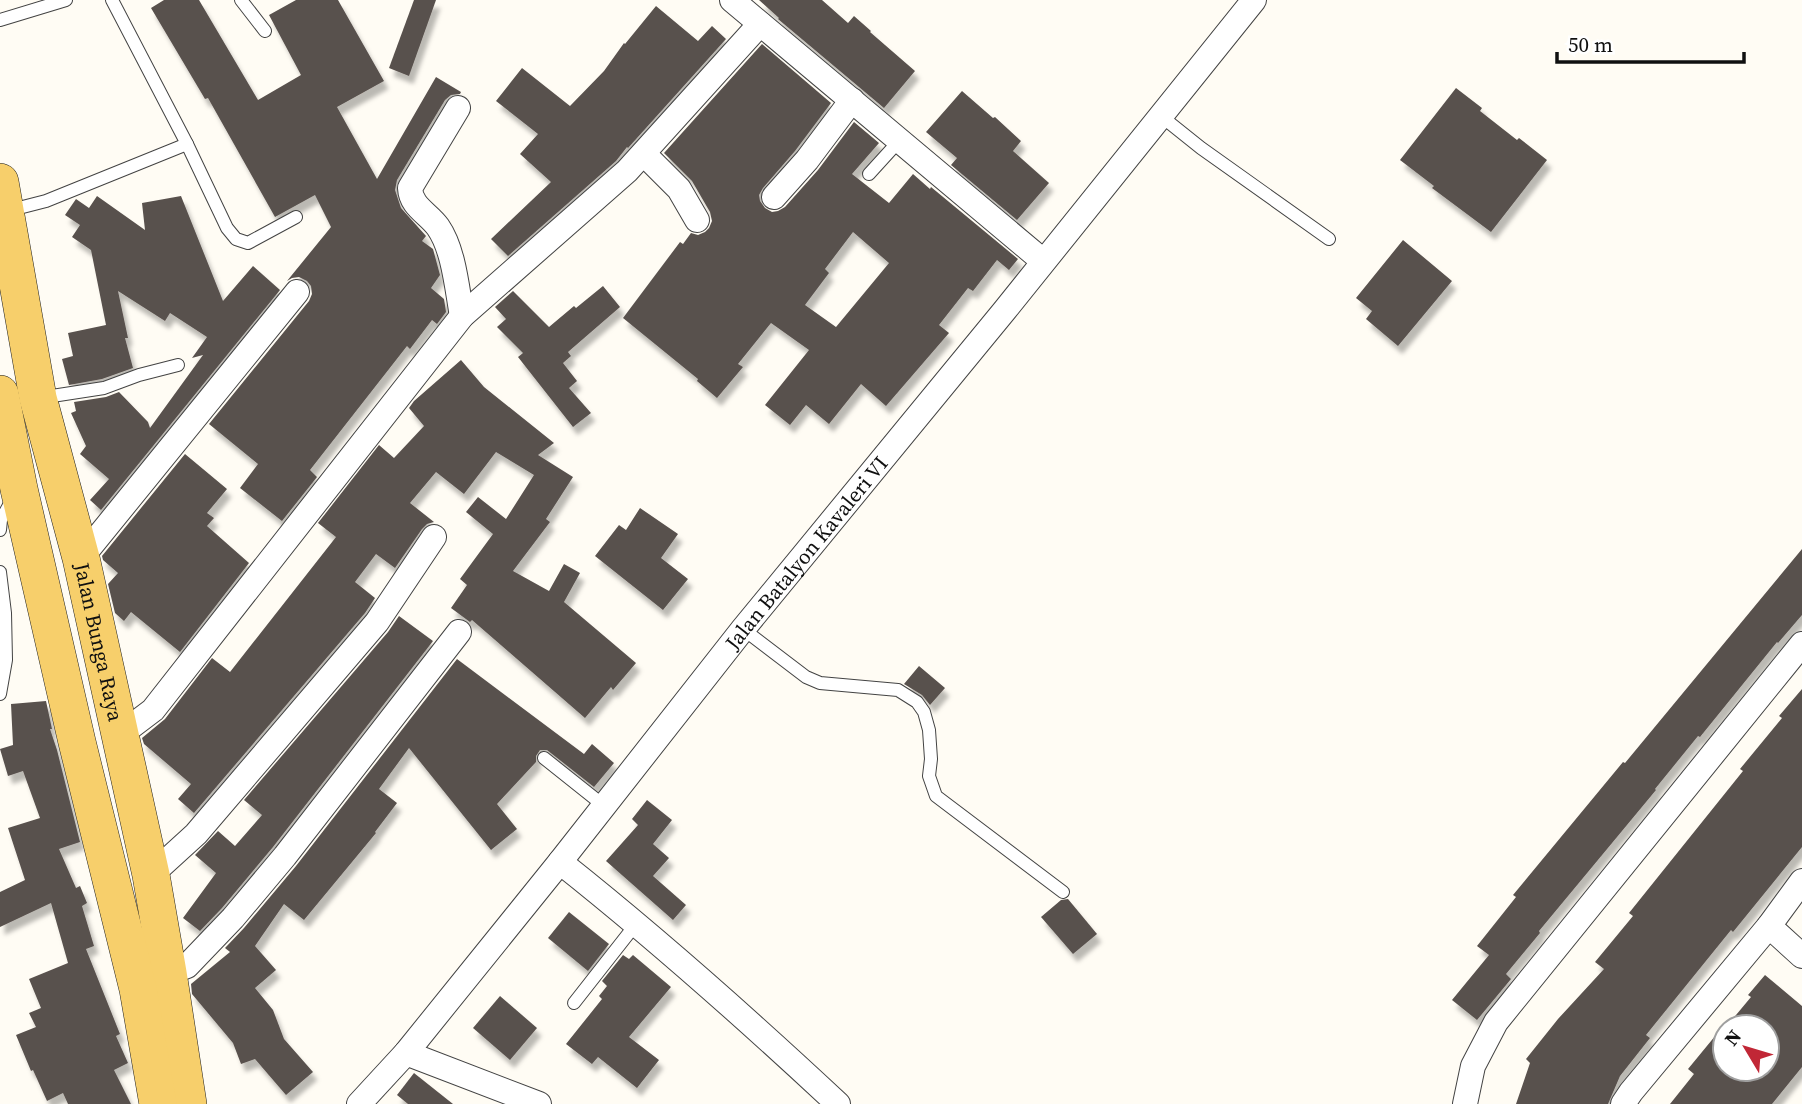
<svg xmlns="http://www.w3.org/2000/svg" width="1802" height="1104" font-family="'Source Serif 4',serif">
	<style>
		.building { fill: #59514d; fill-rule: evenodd; filter: url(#shadow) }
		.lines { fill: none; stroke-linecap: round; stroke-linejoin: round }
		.service-casing { stroke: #434343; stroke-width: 14 }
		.minor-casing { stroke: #434343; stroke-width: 26 }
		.primary-casing { stroke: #212121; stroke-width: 38 }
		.service { stroke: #fff; stroke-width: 12 }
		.minor { stroke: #fff; stroke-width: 24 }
		.primary { stroke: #f7cf6b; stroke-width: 37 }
		.labels { text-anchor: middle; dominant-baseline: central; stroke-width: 7; stroke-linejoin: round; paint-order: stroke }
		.street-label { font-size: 21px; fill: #101010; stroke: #fff }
	</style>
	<defs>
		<filter id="shadow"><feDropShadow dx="4.5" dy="8" stdDeviation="2" flood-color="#0004"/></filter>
	</defs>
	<rect width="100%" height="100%" fill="#fffcf4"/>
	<!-- building -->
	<g class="building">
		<path d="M 164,0 L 199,0 L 258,100 L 301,75 L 269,15 L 296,0 L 338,0 L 384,81 L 337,107 L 377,179 L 436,77 L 461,92 L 460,94 L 451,95 L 445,100 L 397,180 L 395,190 L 401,208 L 426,236 L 422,241 L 433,249 L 440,275 L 431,288 L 444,299 L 446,312 L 437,324 L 432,320 L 410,349 L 407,346 L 310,470 L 317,477 L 282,521 L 240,488 L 258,464 L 209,424 L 309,301 L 312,294 L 311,286 L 307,281 L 299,277 L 292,278 L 287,281 L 331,227 L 315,195 L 275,217 L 208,98 L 205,99 L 151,8 Z"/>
		<path d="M 414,0 L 436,0 L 409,76 L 389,68 Z"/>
		<path d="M 759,0 L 822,0 L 848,23 L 854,16 L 871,31 L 870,32 L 915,71 L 884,108 L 778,19 L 779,18 Z"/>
		<path d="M 656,6 L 698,41 L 712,26 L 726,39 L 628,148 L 627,147 L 616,161 L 508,256 L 491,239 L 551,182 L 520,154 L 538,134 L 496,101 L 522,68 L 570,106 L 604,71 L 624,43 L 625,44 Z"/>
		<path d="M 762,44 L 831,103 L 795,151 L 763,188 L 759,195 L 760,201 L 765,208 L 772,212 L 778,211 L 785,207 L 818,170 L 854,122 L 879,143 L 852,174 L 889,203 L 913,174 L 930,189 L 931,187 L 1018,259 L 1009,270 L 997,260 L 973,291 L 968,288 L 939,325 L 949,333 L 886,406 L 861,384 L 829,424 L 806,405 L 790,425 L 765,405 L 809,350 L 771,323 L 738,364 L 743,367 L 717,398 L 697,381 L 698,379 L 623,318 L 680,242 L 683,244 L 691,233 L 698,235 L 705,232 L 709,228 L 712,221 L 710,212 L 692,181 L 664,153 ZM 853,232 L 889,263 L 836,327 L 805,305 L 829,273 L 825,269 Z"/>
		<path d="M 1456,88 L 1482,108 L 1480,111 L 1517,140 L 1519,138 L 1547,160 L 1491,232 L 1432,188 L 1434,186 L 1400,160 Z"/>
		<path d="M 962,91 L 993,118 L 995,117 L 1021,141 L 1013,151 L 1049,183 L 1017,220 L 951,165 L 957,158 L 926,132 Z"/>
		<path d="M 97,196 L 145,230 L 142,203 L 181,196 L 223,301 L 253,266 L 280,290 L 101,510 L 90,500 L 109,479 L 80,454 L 86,446 L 71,413 L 76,411 L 74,402 L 106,397 L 119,392 L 148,422 L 150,428 L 203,355 L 192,358 L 207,337 L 170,313 L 165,321 L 118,291 L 128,338 L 125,338 L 133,368 L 102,379 L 69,385 L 62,359 L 73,356 L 68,333 L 106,325 L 91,250 L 72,237 L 80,225 L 65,215 L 76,199 L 89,208 Z"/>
		<path d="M 1403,240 L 1452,281 L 1398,346 L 1366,319 L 1372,311 L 1356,298 Z"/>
		<path d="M 603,286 L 620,307 L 568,352 L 571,356 L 563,363 L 577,381 L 569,388 L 591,413 L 573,427 L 518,357 L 523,353 L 497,327 L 506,319 L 495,307 L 513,291 L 549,327 L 574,306 L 576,308 Z"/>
		<path d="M 461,360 L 484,387 L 554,443 L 538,455 L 573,477 L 546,519 L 550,522 L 513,571 L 549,591 L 564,564 L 580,573 L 564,602 L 636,663 L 613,690 L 611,687 L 585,718 L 472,620 L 470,622 L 451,608 L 467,585 L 460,579 L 493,534 L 466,512 L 478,497 L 506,519 L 534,475 L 496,452 L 464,494 L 436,472 L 410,503 L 434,522 L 427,524 L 422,529 L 395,568 L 376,554 L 355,582 L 375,598 L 365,613 L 194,813 L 178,799 L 191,784 L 144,744 L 142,738 L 165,719 L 212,658 L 230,672 L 336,537 L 318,523 L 379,445 L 394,458 L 424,426 L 409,408 L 414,401 Z"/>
		<path d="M 185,454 L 227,489 L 207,513 L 214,518 L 207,526 L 249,563 L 180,652 L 131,612 L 124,621 L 115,613 L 108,584 L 118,573 L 103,560 L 102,556 Z"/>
		<path d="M 640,508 L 678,534 L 661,558 L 688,579 L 663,610 L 595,556 L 619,525 L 626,530 Z"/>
		<path d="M 1802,549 L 1802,615 L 1778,643 L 1777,642 L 1700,737 L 1698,736 L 1655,789 L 1656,790 L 1539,931 L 1540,933 L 1506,974 L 1511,979 L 1477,1020 L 1452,1000 L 1489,955 L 1477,946 L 1516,897 L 1513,895 L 1623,762 L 1625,763 Z"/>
		<path d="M 399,616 L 433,641 L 273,847 L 222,908 L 200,931 L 183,918 L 216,873 L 195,855 L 218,831 L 235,846 L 262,815 L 244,800 L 388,632 Z"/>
		<path d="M 457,659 L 584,754 L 592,744 L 614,763 L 594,787 L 547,750 L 540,750 L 536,756 L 536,762 L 497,804 L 517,829 L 491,850 L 409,748 L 379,789 L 397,803 L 375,832 L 376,833 L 304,920 L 284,904 L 255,946 L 276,970 L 255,988 L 273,1010 L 284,1039 L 313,1072 L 286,1095 L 255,1059 L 241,1064 L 233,1043 L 192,994 L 191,984 L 230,952 L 225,948 L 244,928 L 296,866 Z"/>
		<path d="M 919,666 L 945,688 L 930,705 L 922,695 L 904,684 Z"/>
		<path d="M 1802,689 L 1802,847 L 1733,932 L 1731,930 L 1646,1035 L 1650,1038 L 1620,1076 L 1608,1104 L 1516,1104 L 1530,1063 L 1526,1059 L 1558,1019 L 1604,969 L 1595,962 L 1633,916 L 1629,913 L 1743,771 L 1740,769 L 1782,718 L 1779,716 Z"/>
		<path d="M 46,701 L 52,729 L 50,729 L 57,750 L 80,842 L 59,849 L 76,888 L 80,886 L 87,903 L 82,906 L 94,946 L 86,949 L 120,1034 L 116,1036 L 128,1063 L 114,1070 L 131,1104 L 68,1104 L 63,1093 L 47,1101 L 33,1070 L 31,1071 L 16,1035 L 36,1027 L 29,1013 L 41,1008 L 29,979 L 68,963 L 51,903 L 0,927 L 0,892 L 25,880 L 8,828 L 40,818 L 23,771 L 8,776 L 0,749 L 13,745 L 11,704 Z"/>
		<path d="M 647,800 L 672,820 L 653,844 L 669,858 L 653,876 L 686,905 L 673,920 L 606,861 L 638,825 L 632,819 Z"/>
		<path d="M 1068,899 L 1097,934 L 1073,954 L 1041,917 L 1061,900 Z"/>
		<path d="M 569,912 L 609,944 L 588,971 L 548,938 Z"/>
		<path d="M 623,955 L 629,959 L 633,955 L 671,987 L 629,1037 L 659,1060 L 637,1088 L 598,1057 L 592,1064 L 566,1044 L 602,999 L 599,996 L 607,986 L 602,981 Z"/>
		<path d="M 1765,975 L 1802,1006 L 1802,1067 L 1772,1104 L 1670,1104 L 1694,1074 L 1688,1069 L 1725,1024 L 1725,1069 L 1767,1069 L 1767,1027 L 1726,1027 L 1751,997 L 1748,995 Z"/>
		<path d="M 500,996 L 537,1028 L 510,1060 L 473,1028 Z"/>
		<path d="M 414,1073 L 453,1104 L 408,1104 L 397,1095 Z"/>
	</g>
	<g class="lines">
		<!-- service casing -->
		<g class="service-casing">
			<g id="service">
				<path d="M 112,0 L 187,144 L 227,228 L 236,239 L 248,243 L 296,217"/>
				<path d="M 241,0 L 265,31"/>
				<path d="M 0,20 L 66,0"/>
				<path d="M 1161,116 L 1201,148 L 1329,239"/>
				<path d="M 869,174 L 899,141"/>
				<path d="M 7,211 L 46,201 L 187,144"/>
				<path d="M 39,398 L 104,388 L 139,375 L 178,365"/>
				<path d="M 0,530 L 1,520 L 13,498"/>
				<path d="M 0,572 L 5,613 L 6,660 L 0,694"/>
				<path d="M 743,629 L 806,677 L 820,683 L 898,690 L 917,702 L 924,712 L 929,730 L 931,759 L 929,776 L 936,796 L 1063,892"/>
				<path d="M 544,758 L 603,805"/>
				<path d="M 574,1003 L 636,924"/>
			</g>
		</g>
		<!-- minor casing -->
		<g class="minor-casing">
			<g id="minor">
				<path d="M 732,0 L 1043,261"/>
				<path d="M 458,108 L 410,188 C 411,207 428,213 438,227 C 454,250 457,289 462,316"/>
				<path d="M 644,154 L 679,189 L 697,220"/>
				<path d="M 774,197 L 807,160 L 852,100"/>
				<path d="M 81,558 L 297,292"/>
				<path d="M 120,735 L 153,710 L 462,316 L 627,171 L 760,24"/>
				<path d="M 560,862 C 656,938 748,1020 838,1104"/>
				<path d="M 151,875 L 196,834 L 377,622 L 434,537"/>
				<path d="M 1769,926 L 1802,956"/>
				<path d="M 168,973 L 187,966 L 233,918 L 285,856 L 459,632"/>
				<path d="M 406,1053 L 539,1104"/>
				<path id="s1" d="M 359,1104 L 406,1053 L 560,862 L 743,629 L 1005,310 L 1254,0"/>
				<path d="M 1465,1104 L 1473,1066 L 1496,1022 L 1802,644"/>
				<path d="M 1623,1104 L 1631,1092 L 1769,926 L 1802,881"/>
			</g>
		</g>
		<!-- primary casing -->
		<g class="primary-casing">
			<g id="primary">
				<path id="s2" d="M 0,182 L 38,398 L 81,558 L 151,875 L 168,973 L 188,1104"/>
				<path d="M 0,394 L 19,489 L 77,742 L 138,989 L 158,1104"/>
			</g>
		</g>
		<!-- service -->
		<use href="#service" class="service"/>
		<!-- minor -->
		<use href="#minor" class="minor"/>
		<!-- primary -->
		<use href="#primary" class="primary"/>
	</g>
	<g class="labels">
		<!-- street labels -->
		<g class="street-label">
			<text stroke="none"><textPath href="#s1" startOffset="710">Jalan Batalyon Kavaleri VI</textPath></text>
			<text stroke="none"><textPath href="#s2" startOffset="471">Jalan Bunga Raya</textPath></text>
		</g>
	</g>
	<!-- north arrow -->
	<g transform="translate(1746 1048) rotate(308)"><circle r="33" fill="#ffffff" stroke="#9f9f9f" stroke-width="2"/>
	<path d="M0-5L12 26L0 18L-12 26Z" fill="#c12736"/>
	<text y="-10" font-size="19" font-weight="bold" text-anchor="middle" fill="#101010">N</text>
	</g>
	<!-- scale -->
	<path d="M1557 52v10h187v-10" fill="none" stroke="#101010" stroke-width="3.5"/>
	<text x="1568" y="52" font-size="21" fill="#101010" stroke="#ffffff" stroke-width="5" paint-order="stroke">50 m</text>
</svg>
